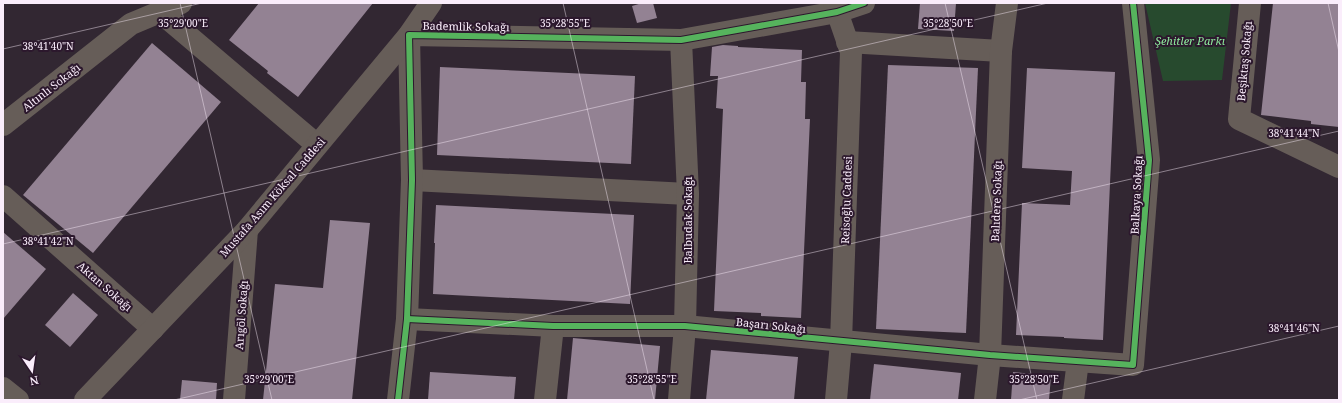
<svg xmlns="http://www.w3.org/2000/svg" width="1342" height="403" font-family="'Noto Serif',serif">
	<style>
		.green { fill: #274a2e }
		.building { fill: #938293 }
		.lines { fill: none; stroke-linecap: round; stroke-linejoin: round }
		.minor { stroke: #665d58; stroke-width: 22 }
		.tertiary { stroke: #665d58; stroke-width: 22 }
		.cycleway-casing { stroke: #2c182d; stroke-width: 8 }
		.cycleway { stroke: #56b35d; stroke-width: 6 }
		.ticks { fill: none; stroke: #faedfb; stroke-width: 1; stroke-opacity: 0.45 }
		.labels { text-anchor: middle; dominant-baseline: central; stroke-width: 4; stroke-linejoin: round; paint-order: stroke }
		.street-label { font-size: 11px; fill: #faedfb; stroke: #2c182d }
		.park-label { font-size: 11px; font-style: italic; fill: #8eeb9d; stroke: #2c182d }
		.ticks-label { font-size: 10px; text-anchor: middle; fill: #faedfb; stroke: #2c182d; stroke-width: 4; stroke-linejoin: round; paint-order: stroke }
	</style>
	<rect width="100%" height="100%" fill="#322732"/>
	<!-- green -->
	<path class="green" d="M 1145,3 L 1231,3 L 1222,80 L 1163,81 Z"/>
	<!-- building -->
	<g class="building">
		<path d="M 259,3 L 373,3 L 298,97 L 267,73 L 268,71 L 229,40 Z"/>
		<path d="M 642,3 L 653,3 L 657,18 L 637,23 L 632,6 Z"/>
		<path d="M 920,3 L 956,3 L 954,31 L 918,29 Z"/>
		<path d="M 1273,3 L 1339,3 L 1339,127 L 1311,124 L 1311,121 L 1261,115 Z"/>
		<path d="M 152,43 L 221,102 L 93,253 L 23,195 Z"/>
		<path d="M 723,45 L 738,46 L 738,47 L 802,50 L 801,82 L 806,82 L 805,119 L 810,119 L 801,318 L 761,316 L 761,313 L 714,311 L 723,109 L 716,108 L 718,76 L 710,76 L 712,47 Z"/>
		<path d="M 888,65 L 978,68 L 966,333 L 876,329 Z"/>
		<path d="M 440,67 L 635,76 L 631,164 L 437,155 Z"/>
		<path d="M 1027,68 L 1115,72 L 1103,340 L 1064,338 L 1064,337 L 1016,335 L 1022,203 L 1070,205 L 1072,171 L 1022,168 Z"/>
		<path d="M 436,205 L 634,215 L 630,304 L 433,294 L 435,243 L 434,243 Z"/>
		<path d="M 330,220 L 370,223 L 352,400 L 263,400 L 275,284 L 323,288 Z"/>
		<path d="M 3,232 L 46,269 L 3,319 Z"/>
		<path d="M 73,293 L 98,315 L 70,347 L 45,325 Z"/>
		<path d="M 573,338 L 660,346 L 655,400 L 567,400 Z"/>
		<path d="M 711,350 L 798,357 L 794,400 L 706,400 Z"/>
		<path d="M 874,364 L 961,373 L 958,400 L 870,400 Z"/>
		<path d="M 430,372 L 516,377 L 514,400 L 428,400 Z"/>
		<path d="M 1013,372 L 1051,376 L 1049,400 L 1011,400 Z"/>
		<path d="M 182,380 L 217,383 L 216,400 L 180,400 Z"/>
	</g>
	<g class="lines">
		<!-- minor -->
		<g class="minor">
			<path d="M 1250,3 L 1239,119 L 1339,167"/>
			<path d="M 160,12 L 317,145"/>
			<path d="M 847,42 L 1001,51"/>
			<path d="M 3,125 L 131,24 L 181,3"/>
			<path d="M 412,180 L 688,194"/>
			<path d="M 3,196 L 153,329"/>
			<path d="M 407,319 L 553,326 L 685,326 L 990,355 L 1133,365 L 1149,160 L 1133,3"/>
			<path d="M 3,388 L 18,400"/>
			<path d="M 234,400 L 247,230"/>
			<path d="M 398,400 L 407,319 L 412,180 L 409,35 L 681,40 L 837,12 L 864,3"/>
			<path d="M 545,400 L 553,326"/>
			<path d="M 679,400 L 685,326 L 688,194 L 681,40"/>
			<path d="M 985,400 L 990,355 L 1001,51 L 1007,3"/>
			<path d="M 1073,400 L 1078,361"/>
		</g>
		<!-- tertiary -->
		<g class="tertiary">
			<path d="M 834,3 L 851,52 L 841,342 L 836,400"/>
			<path d="M 85,400 L 247,230 L 409,35 L 431,3"/>
		</g>
		<!-- cycleway casing -->
		<g class="cycleway-casing">
			<g id="cycleway">
				<path d="M 407,319 L 553,326 L 685,326 L 990,355 L 1133,365 L 1149,160 L 1133,3"/>
				<path d="M 398,400 L 407,319 L 412,180 L 409,35 L 681,40 L 837,12 L 864,3"/>
			</g>
		</g>
		<!-- cycleway -->
		<use href="#cycleway" class="cycleway"/>
	</g>
	<!-- ticks -->
	<path class="ticks" d="M 180,3 L 272,400M 563,3 L 654,400M 945,3 L 1037,400M 1328,3 L 1339,52M 3,49 L 202,3M 3,244 L 1048,3M 174,400 L 1339,131M 1019,400 L 1339,326"/>
	<g class="labels">
		<!-- street labels -->
		<g class="street-label">
			<text transform="translate(466 26) rotate(1)">Bademlik Sokağı</text>
			<text transform="translate(1244 61) rotate(-85)">Beşiktaş Sokağı</text>
			<text transform="translate(51 87) rotate(-38)">Altınlı Sokağı</text>
			<text transform="translate(1136 195) rotate(-87)">Balkaya Sokağı</text>
			<text transform="translate(272 197) rotate(-49)">Mustafa Asım Köksal Caddesi</text>
			<text transform="translate(846 200) rotate(-88)">Reisoğlu Caddesi</text>
			<text transform="translate(996 201) rotate(-88)">Balıdere Sokağı</text>
			<text transform="translate(687 220) rotate(-90)">Balbudak Sokağı</text>
			<text transform="translate(105 286) rotate(41)">Aktan Sokağı</text>
			<text transform="translate(241 315) rotate(-86)">Arıgöl Sokağı</text>
			<text transform="translate(771 325) rotate(6)">Başarı Sokağı</text>
		</g>
		<!-- park labels -->
		<g class="park-label">
			<text x="1190" y="40">Şehitler Parkı</text>
		</g>
	</g>
	<g class="ticks-label">
		<text x="183" y="27">35°29'00"E</text>
		<text x="565" y="27">35°28'55"E</text>
		<text x="948" y="27">35°28'50"E</text>
		<text x="48" y="50">38°41'40"N</text>
		<text x="1294" y="137">38°41'44"N</text>
		<text x="48" y="245">38°41'42"N</text>
		<text x="1294" y="332">38°41'46"N</text>
		<text x="269" y="383">35°29'00"E</text>
		<text x="652" y="383">35°28'55"E</text>
		<text x="1034" y="383">35°28'50"E</text>
	</g>
	<!-- border -->
	<rect width="1342" height="403" fill="none" stroke="#faedfb" stroke-width="8"/>
	<!-- north arrow -->
	<g transform="translate(32 371) rotate(167)" stroke="#2c182d" stroke-width="3" paint-order="stroke">
	<path d="M0-3L7 15L0 10L-7 15Z" fill="#faedfb"/>
	<text y="-6" font-size="11" font-weight="bold" text-anchor="middle" fill="#faedfb">N</text>
	</g>
</svg>
